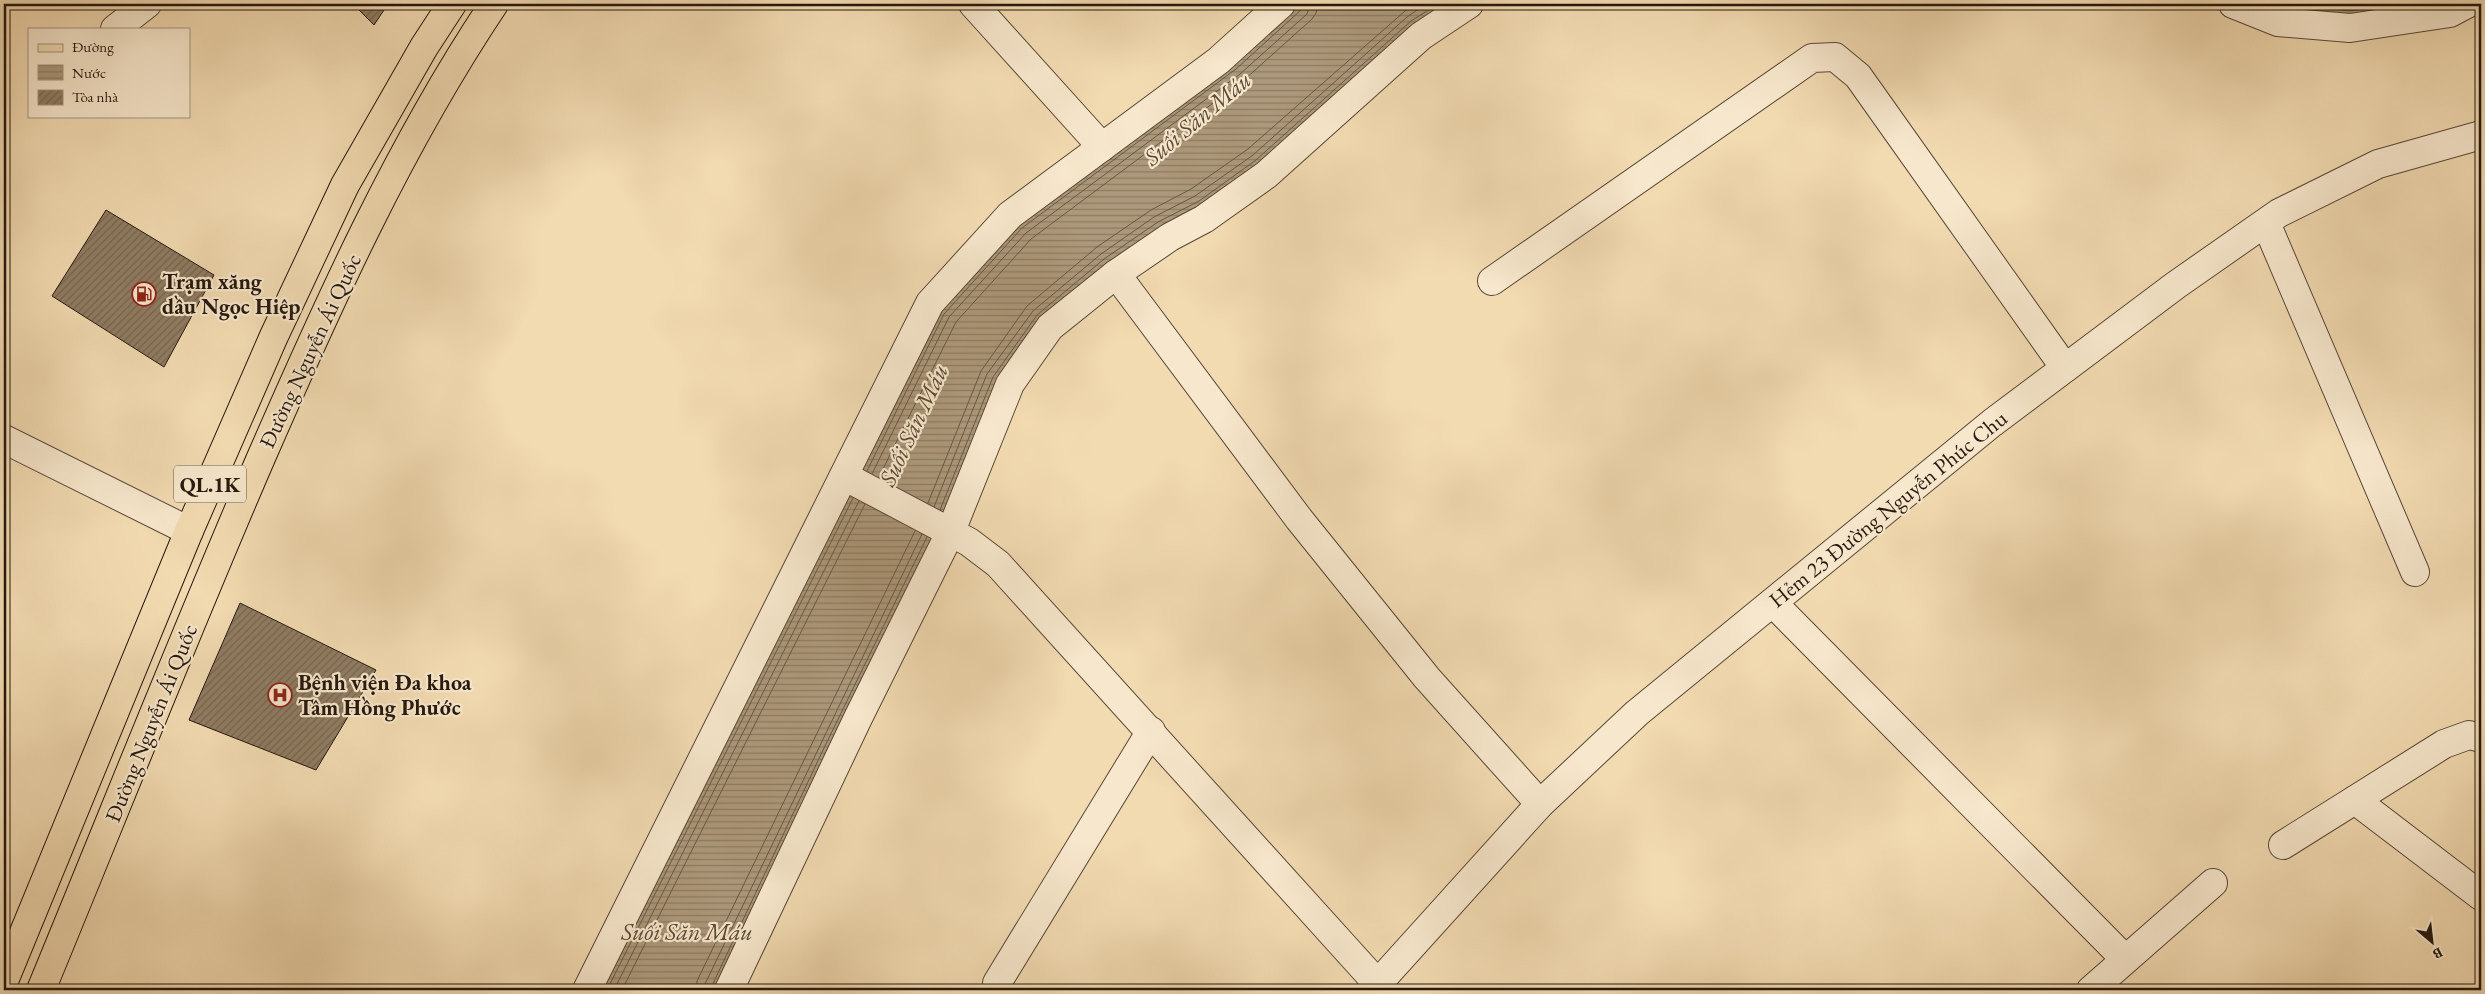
<svg xmlns="http://www.w3.org/2000/svg" width="2485" height="994" font-family="'EB Garamond',serif">
	<style>
		.water { fill: url(#water-rules); stroke: #76654f }
		.lines { fill: none; stroke-linecap: round; stroke-linejoin: round }
		.shore { stroke: #685844; stroke-width: 1 }
		.building { fill: url(#building-hatch); stroke: #25180e }
		.street-casing { stroke: #584837; stroke-width: 30 }
		.primary-casing { stroke: #25180e; stroke-width: 30 }
		.street { stroke: #f7e7cc; stroke-width: 28 }
		.primary { stroke: #f2dab1; stroke-width: 28 }
		.labels { text-anchor: middle; dominant-baseline: central; stroke-width: 4.5; stroke-linejoin: round; paint-order: stroke }
		.shield { fill: #f7e7cc; stroke: #645647; stroke-width: 1 }
		.shield-label { font-size: 21px; font-weight: bold; fill: #25180e }
		.poi-label { font-size: 22px; font-weight: bold; fill: #25180e; stroke: #f7e7cc; text-anchor: start }
		.street-label { font-size: 22px; fill: #25180e; stroke: #f7e7cc }
		.water-label { font-size: 24px; font-style: italic; fill: #5b4b39; stroke: #f7e7cc }
	</style>
	<defs>
		<pattern id="water-rules" width="6" height="5" patternUnits="userSpaceOnUse" patternTransform="scale(1.25)"><rect width="6" height="5" fill="#ac987a"/><path d="M0 2.5h6" fill="none" stroke="#8c7b62"/></pattern>
		<pattern id="building-hatch" width="6" height="6" patternUnits="userSpaceOnUse" patternTransform="scale(1.25)"><rect width="6" height="6" fill="#907d63"/><path d="M-1 1l2-2M0 6l6-6M5 7l2-2" fill="none" stroke="#756550"/></pattern>
	</defs>
	<rect width="100%" height="100%" fill="#f2dab1"/>
	<filter id="stains"><feTurbulence type="fractalNoise" baseFrequency=".004" numOctaves="4"/><feColorMatrix values="0 0 0 0 .2 0 0 0 0 .09 0 0 0 0 .02 0 0 0 .5 -.17"/></filter>
	<radialGradient id="worn" r=".72"><stop offset=".6" stop-color="#630" stop-opacity="0"/><stop offset="1" stop-color="#630" stop-opacity=".3"/></radialGradient>
	<!-- water -->
	<g class="water">
		<path d="M 1301,4 L 1447,4 L 1260,163 L 1201,205 L 1160,227 L 1107,263 L 1041,319 L 827,752 L 714,990 L 601,990 L 940,311 L 1018,225 L 1233,65 Z"/>
		<path d="M 2269,4 L 2428,4 L 2350,16 L 2282,9 Z"/>
	</g>
	<g class="lines">
		<!-- shore -->
		<g class="shore">
			<path d="M 2283,4 L 2350,11 L 2396,4"/>
			<path d="M 867,471 L 944,314 L 1022,228 L 1236,69 L 1302,9 L 1304,4"/>
			<path d="M 872,474 L 949,317 L 1026,233 L 1240,74 L 1307,14 L 1310,4"/>
			<path d="M 879,477 L 956,322 L 1031,239 L 1244,80 L 1312,19 L 1316,13 L 1318,4"/>
			<path d="M 928,503 L 981,371 L 1027,306 L 1097,247 L 1151,210 L 1191,189 L 1248,149 L 1413,4"/>
			<path d="M 934,507 L 987,374 L 1033,311 L 1101,254 L 1154,217 L 1195,196 L 1253,155 L 1407,17 L 1426,4"/>
			<path d="M 940,510 L 993,377 L 1037,315 L 1104,259 L 1158,222 L 1199,201 L 1256,160 L 1411,21 L 1438,4"/>
			<path d="M 607,990 L 853,498"/>
			<path d="M 614,990 L 859,501"/>
			<path d="M 622,990 L 865,504"/>
			<path d="M 696,990 L 697,981 L 915,531"/>
			<path d="M 703,990 L 705,984 L 922,534"/>
			<path d="M 710,990 L 823,750 L 927,537"/>
		</g>
	</g>
	<!-- building -->
	<g class="building">
		<path d="M 353,4 L 388,4 L 374,25 Z"/>
		<path d="M 106,210 L 214,275 L 164,367 L 52,296 Z"/>
		<path d="M 240,603 L 376,670 L 316,770 L 189,720 Z"/>
	</g>
	<g class="lines">
		<!-- street casing -->
		<g class="street-casing">
			<g id="street">
				<path d="M 973,4 L 1102,147"/>
				<path d="M 2233,4 L 2278,22 L 2350,28 L 2450,13 L 2467,4"/>
				<path d="M 115,29 L 147,4"/>
				<path d="M 2266,223 L 2415,572"/>
				<path d="M 1116,274 L 1299,519 L 1427,678 L 1540,804"/>
				<path d="M 1492,281 L 1812,58 L 1835,57 L 1858,76 L 2065,368"/>
				<path d="M 4,439 L 189,531"/>
				<path d="M 844,476 L 969,542 L 998,564 L 1377,983"/>
				<path d="M 1773,603 L 2125,959"/>
				<path d="M 2355,800 L 2481,896"/>
				<path d="M 2283,845 L 2444,744 L 2469,735 L 2481,738"/>
				<path d="M 997,983 L 1151,731"/>
				<path d="M 587,990 L 930,303 L 1010,215 L 1218,61 L 1281,4"/>
				<path d="M 729,990 L 858,718 L 951,531 L 1010,384 L 1050,327 L 1116,274 L 1170,237 L 1204,219 L 1266,175 L 1421,36 L 1469,4"/>
				<path d="M 1372,990 L 1540,804 L 1637,713 L 1992,423 L 2176,285 L 2279,213 L 2378,164 L 2481,135"/>
				<path d="M 2091,990 L 2213,883"/>
			</g>
		</g>
		<!-- primary casing -->
		<g class="primary-casing">
			<g id="primary">
				<path d="M 4,981 L 189,531 L 274,336 L 345,185 L 424,47 L 452,4"/>
				<path d="M 41,990 C 114,813 184,636 260,460 C 328,304 399,146 494,4"/>
			</g>
		</g>
		<!-- street -->
		<use href="#street" class="street"/>
		<!-- primary -->
		<use href="#primary" class="primary"/>
	</g>
	<!-- icons -->
	<defs>
		<g id="fuel-ring" transform="scale(1.25)"><circle r="9.5" fill="#f7e7cc" stroke="#8f2418" stroke-width="1.5"/><path d="M-5.5-6h7V0h2V4h1.3V-2.5L3-4.5l.8-.8L6-3V5H2.5V1h-1V6h-7ZM-4.2-4.7v3.2H.2V-4.7Z" fill="#8f2418"/></g>
		<g id="hospital-ring" transform="scale(1.25)"><circle r="9.5" fill="#f7e7cc" stroke="#8f2418" stroke-width="1.5"/><path d="M-5-5h3v3.5h4V-5h3V5h-3V1.5h-4V5h-3Z" fill="#8f2418"/></g>
	</defs>
	<g fill-rule="evenodd">
		<use href="#fuel-ring" x="144" y="294"/>
		<use href="#hospital-ring" x="280" y="695"/>
	</g>
	<g class="labels">
		<!-- shield labels -->
		<rect class="shield" x="174" y="465.5" width="72" height="37" rx="4"/>
		<g class="shield-label">
			<text x="210" y="484">QL.1K</text>
		</g>
		<!-- poi labels -->
		<g class="poi-label">
			<text x="162" y="281">Trạm xăng<tspan x="162" dy="25">dầu Ngọc Hiệp</tspan></text>
			<text x="298" y="682">Bệnh viện Đa khoa<tspan x="298" dy="25">Tâm Hồng Phước</tspan></text>
		</g>
		<!-- street labels -->
		<g class="street-label">
			<text transform="translate(310 351) rotate(-65)">Đường Nguyễn Ái Quốc</text>
			<text transform="translate(1888 509) rotate(-39)">Hẻm 23 Đường Nguyễn Phúc Chu</text>
			<text transform="translate(151 723) rotate(-68)">Đường Nguyễn Ái Quốc</text>
		</g>
		<!-- water labels -->
		<g class="water-label">
			<text transform="translate(1197 118) rotate(-40)">Suối Săn Máu</text>
			<text transform="translate(913 425) rotate(-65)">Suối Săn Máu</text>
			<text x="687" y="931">Suối Săn Máu</text>
		</g>
	</g>
	<!-- margin -->
	<rect width="2485" height="994" fill="none" stroke="#f2dab1" stroke-width="20"/>
	<rect x="5" y="5" width="2475" height="984" fill="none" stroke="#25180e" stroke-width="2.5"/>
	<rect x="10" y="10" width="2465" height="974" fill="none" stroke="#25180e"/>
	<!-- legend -->
	<rect x="28" y="28" width="162" height="90" fill="#f7e7cc" stroke="#a39480"/>
	<rect x="38" y="44" width="25" height="8" fill="#f2dab1" stroke="#a39480"/>
	<text x="72" y="52" font-size="15" fill="#25180e">Đường</text>
	<rect x="38" y="65" width="25" height="15" fill="url(#water-rules)" stroke="#a39480"/>
	<text x="72" y="78" font-size="15" fill="#25180e">Nước</text>
	<rect x="38" y="90" width="25" height="15" fill="url(#building-hatch)" stroke="#a39480"/>
	<text x="72" y="102" font-size="15" fill="#25180e">Tòa nhà</text>
	<!-- north arrow -->
	<g transform="translate(2432 942) rotate(152)" stroke="#f7e7cc" stroke-width="4" paint-order="stroke">
	<path d="M0-4L9 19L0 12L-9 19Z" fill="#25180e"/>
	<text y="-8" font-size="14" font-weight="bold" text-anchor="middle" fill="#25180e">B</text>
	</g>
	<rect width="100%" height="100%" filter="url(#stains)"/>
	<rect width="100%" height="100%" fill="url(#worn)"/>
</svg>
